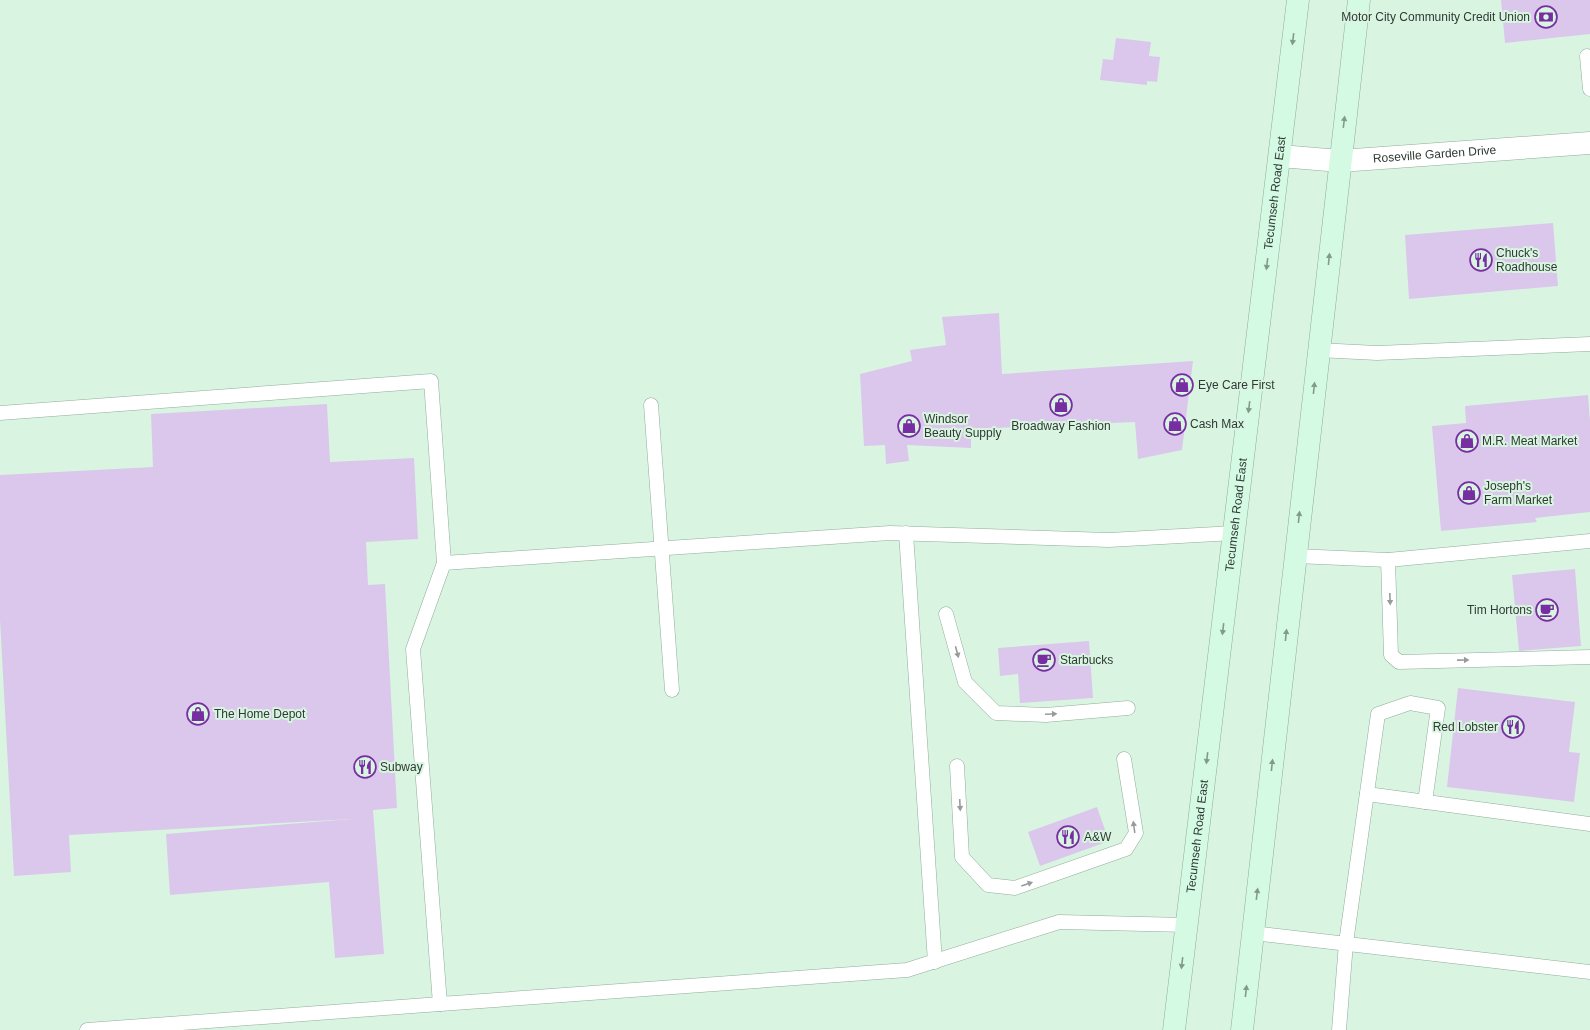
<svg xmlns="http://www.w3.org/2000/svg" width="1590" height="1030" font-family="Arial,sans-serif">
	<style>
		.building { fill: #dbc7eb }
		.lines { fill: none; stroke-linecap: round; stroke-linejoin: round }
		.lane-casing { stroke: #91ac9a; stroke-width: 15 }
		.street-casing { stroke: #91ac9a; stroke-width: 23 }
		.secondary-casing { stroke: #91ac9a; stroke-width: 23 }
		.lane { stroke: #fff; stroke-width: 14 }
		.street { stroke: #fff; stroke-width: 22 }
		.secondary { stroke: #d4fae4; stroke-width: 22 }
		.oneway { fill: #829a8c }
		.oneway2 { fill: #979c99 }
		.labels { text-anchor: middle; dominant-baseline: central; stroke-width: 4; stroke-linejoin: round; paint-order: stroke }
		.poi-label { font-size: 12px; fill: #2f3a33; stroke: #d9f5e2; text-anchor: start }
		.street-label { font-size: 12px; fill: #2f3a33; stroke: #d9f5e2 }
	</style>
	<rect width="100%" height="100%" fill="#d9f5e2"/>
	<!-- building -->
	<g class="building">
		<path d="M 1501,0 L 1590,0 L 1590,34 L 1505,43 Z"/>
		<path d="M 1116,38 L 1151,42 L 1149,56 L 1160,57 L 1157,82 L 1147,81 L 1147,85 L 1100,80 L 1103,59 L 1113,60 Z"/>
		<path d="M 1553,223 L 1558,286 L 1409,299 L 1405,235 Z"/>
		<path d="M 999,313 L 1002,374 L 1193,361 L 1182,450 L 1138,459 L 1135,422 L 971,429 L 971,448 L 907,445 L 909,461 L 886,464 L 885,445 L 864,446 L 860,374 L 912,361 L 910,350 L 946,345 L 942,317 Z"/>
		<path d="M 1588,395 L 1590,421 L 1590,512 L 1535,518 L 1537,522 L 1441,531 L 1432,426 L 1466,423 L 1465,406 Z"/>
		<path d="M 327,404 L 330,462 L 414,458 L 418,539 L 366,542 L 368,585 L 385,584 L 397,808 L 373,810 L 384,954 L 335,958 L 329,882 L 170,895 L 166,834 L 351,819 L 69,835 L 71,872 L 14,876 L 0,620 L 0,475 L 153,467 L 151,414 Z"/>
		<path d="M 1575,569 L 1581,646 L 1519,651 L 1512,575 Z"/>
		<path d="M 1089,641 L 1093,698 L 1020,703 L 1018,674 L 1000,676 L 998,648 Z"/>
		<path d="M 1458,688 L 1575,702 L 1569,752 L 1580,753 L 1574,802 L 1447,787 Z"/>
		<path d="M 1097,807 L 1109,841 L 1040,866 L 1028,832 Z"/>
	</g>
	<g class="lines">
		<!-- lane casing -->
		<g class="lane-casing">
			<g id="lane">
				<path d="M 1587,56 L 1590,89"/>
				<path d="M 1318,350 L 1377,353 L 1590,344"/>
				<path d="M 651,405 L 672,690"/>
				<path d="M 0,413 L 431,381 L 444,563"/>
				<path d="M 906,533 L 935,962"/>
				<path d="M 1295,556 L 1388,560 L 1590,541"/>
				<path d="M 1388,560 L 1391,655 L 1399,662 L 1590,657"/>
				<path d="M 946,614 L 965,682 L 996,713 L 1046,715 L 1128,708"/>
				<path d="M 957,766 L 962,857 L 988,885 L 1015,888 L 1126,849 L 1136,833 L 1124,759"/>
				<path d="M 1367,794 L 1590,824"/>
				<path d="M 1187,925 L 1059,922 L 907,970 L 440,1004 L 413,649 L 444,563 L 890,533 L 1109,540 L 1234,533"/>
				<path d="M 1253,933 L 1590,972"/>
				<path d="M 87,1030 L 440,1004"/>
				<path d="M 1339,1030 L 1346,943 L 1378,714 L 1410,703 L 1438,708 L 1425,802"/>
			</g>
		</g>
		<!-- street casing -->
		<g class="street-casing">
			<g id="street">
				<path id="s1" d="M 1280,156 L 1340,161 L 1590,143"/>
			</g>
		</g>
		<!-- secondary casing -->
		<g class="secondary-casing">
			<g id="secondary">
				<path id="s2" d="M 1174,1030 L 1298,0"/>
				<path d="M 1242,1030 L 1359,0"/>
			</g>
		</g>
		<!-- lane -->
		<use href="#lane" class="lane"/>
		<!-- street -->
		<use href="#street" class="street"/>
		<!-- secondary -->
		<use href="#secondary" class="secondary"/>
	</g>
	<!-- one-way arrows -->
	<defs><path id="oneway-solid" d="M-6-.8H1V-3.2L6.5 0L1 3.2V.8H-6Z"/></defs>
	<g class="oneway">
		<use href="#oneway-solid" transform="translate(1293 39) rotate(97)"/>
		<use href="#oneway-solid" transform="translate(1344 122) rotate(-83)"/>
		<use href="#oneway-solid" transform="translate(1329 259) rotate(-84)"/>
		<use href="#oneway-solid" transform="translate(1267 264) rotate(97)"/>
		<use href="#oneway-solid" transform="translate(1314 388) rotate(-84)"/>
		<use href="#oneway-solid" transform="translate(1249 407) rotate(97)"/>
		<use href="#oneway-solid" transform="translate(1299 517) rotate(-84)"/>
		<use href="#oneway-solid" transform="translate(1223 629) rotate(97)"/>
		<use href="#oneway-solid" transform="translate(1286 635) rotate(-84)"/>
		<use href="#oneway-solid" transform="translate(1207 758) rotate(97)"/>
		<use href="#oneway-solid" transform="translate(1272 765) rotate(-84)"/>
		<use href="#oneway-solid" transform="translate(1257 894) rotate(-83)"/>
		<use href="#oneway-solid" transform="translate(1182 963) rotate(97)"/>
		<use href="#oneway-solid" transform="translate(1246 991) rotate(-84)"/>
	</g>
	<g class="oneway2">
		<use href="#oneway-solid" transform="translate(1390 599) rotate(88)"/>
		<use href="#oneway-solid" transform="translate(957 652) rotate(75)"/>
		<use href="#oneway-solid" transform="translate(1463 660) rotate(-1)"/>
		<use href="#oneway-solid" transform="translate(1051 714) rotate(-3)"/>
		<use href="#oneway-solid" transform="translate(960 805) rotate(87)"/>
		<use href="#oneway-solid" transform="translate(1134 827) rotate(-98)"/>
		<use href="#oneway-solid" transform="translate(1027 884) rotate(-19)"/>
	</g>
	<!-- icons -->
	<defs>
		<g id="bank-ring" transform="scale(1.15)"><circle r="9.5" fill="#d9f5e2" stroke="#772ea1" stroke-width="1.5"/><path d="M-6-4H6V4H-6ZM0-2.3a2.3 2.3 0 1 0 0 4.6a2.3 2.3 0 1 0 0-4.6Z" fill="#772ea1"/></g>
		<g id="restaurant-ring" transform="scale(1.15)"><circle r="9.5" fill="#d9f5e2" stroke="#772ea1" stroke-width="1.5"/><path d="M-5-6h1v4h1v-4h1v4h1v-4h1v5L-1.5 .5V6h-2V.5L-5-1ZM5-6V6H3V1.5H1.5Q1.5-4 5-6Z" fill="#772ea1"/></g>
		<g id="shop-ring" transform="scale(1.15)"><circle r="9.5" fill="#d9f5e2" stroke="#772ea1" stroke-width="1.5"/><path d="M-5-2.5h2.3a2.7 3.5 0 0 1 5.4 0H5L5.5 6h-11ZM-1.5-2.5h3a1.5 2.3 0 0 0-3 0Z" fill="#772ea1"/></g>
		<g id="cafe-ring" transform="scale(1.15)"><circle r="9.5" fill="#d9f5e2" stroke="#772ea1" stroke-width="1.5"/><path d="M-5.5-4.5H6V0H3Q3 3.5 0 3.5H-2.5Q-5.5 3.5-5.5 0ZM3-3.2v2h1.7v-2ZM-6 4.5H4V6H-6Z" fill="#772ea1"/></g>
	</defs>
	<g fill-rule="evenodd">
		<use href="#bank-ring" x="1546" y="17"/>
		<use href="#restaurant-ring" x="1481" y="260"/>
		<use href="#shop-ring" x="1182" y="385"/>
		<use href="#shop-ring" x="1061" y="405"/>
		<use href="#shop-ring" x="1175" y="424"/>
		<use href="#shop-ring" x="909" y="426"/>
		<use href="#shop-ring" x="1467" y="441"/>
		<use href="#shop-ring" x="1469" y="493"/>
		<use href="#cafe-ring" x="1547" y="610"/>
		<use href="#cafe-ring" x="1044" y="660"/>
		<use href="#shop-ring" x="198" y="714"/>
		<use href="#restaurant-ring" x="1513" y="727"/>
		<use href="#restaurant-ring" x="365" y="767"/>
		<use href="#restaurant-ring" x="1068" y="837"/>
	</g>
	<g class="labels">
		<!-- poi labels -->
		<g class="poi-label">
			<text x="1530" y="17" text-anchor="end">Motor City Community Credit Union</text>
			<text x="1496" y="253">Chuck's<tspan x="1496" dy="14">Roadhouse</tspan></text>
			<text x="1198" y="385">Eye Care First</text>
			<text x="924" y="419">Windsor<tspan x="924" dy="14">Beauty Supply</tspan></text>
			<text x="1190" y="424">Cash Max</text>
			<text x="1061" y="426" text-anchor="middle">Broadway Fashion</text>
			<text x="1482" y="441">M.R. Meat Market</text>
			<text x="1484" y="486">Joseph's<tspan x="1484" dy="14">Farm Market</tspan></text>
			<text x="1532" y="610" text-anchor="end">Tim Hortons</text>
			<text x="1060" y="660">Starbucks</text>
			<text x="214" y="714">The Home Depot</text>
			<text x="1498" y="727" text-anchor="end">Red Lobster</text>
			<text x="380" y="767">Subway</text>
			<text x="1084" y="837">A&amp;W</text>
		</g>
		<!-- street labels -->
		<g class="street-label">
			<text stroke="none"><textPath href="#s1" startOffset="155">Roseville Garden Drive</textPath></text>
			<text stroke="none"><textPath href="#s2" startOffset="843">Tecumseh Road East</textPath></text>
			<text stroke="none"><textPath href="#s2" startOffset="519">Tecumseh Road East</textPath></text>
			<text stroke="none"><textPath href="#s2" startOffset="195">Tecumseh Road East</textPath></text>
		</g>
	</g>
</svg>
